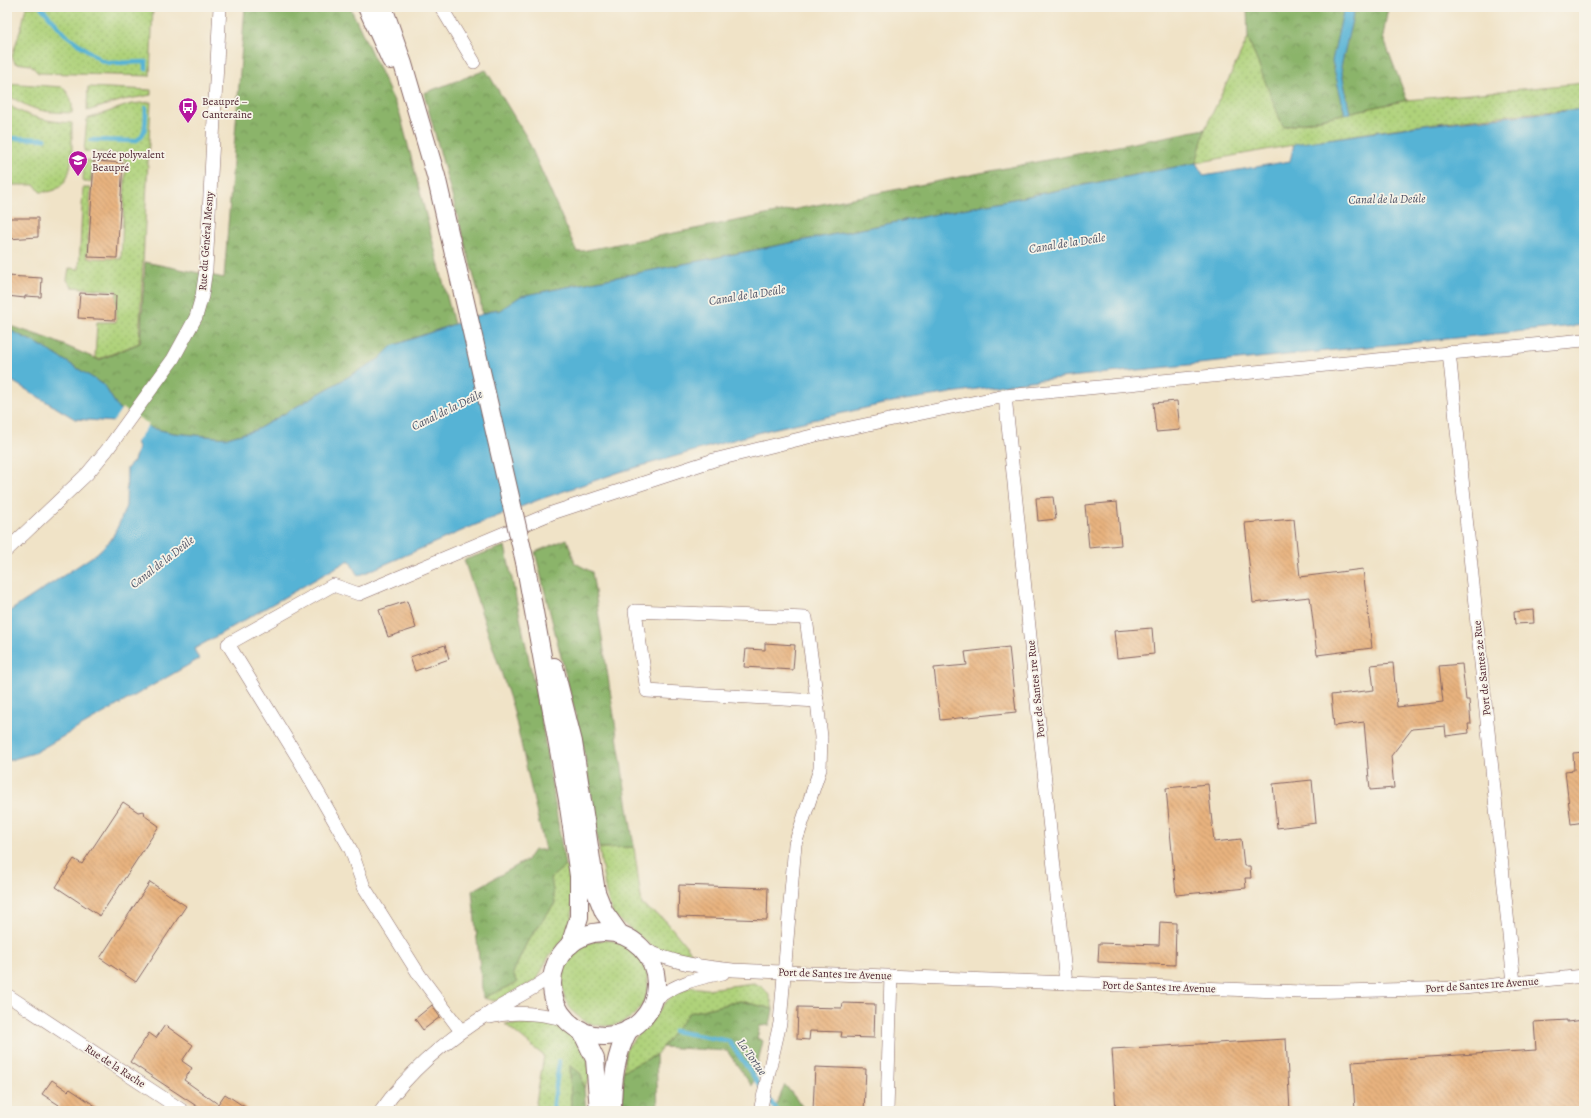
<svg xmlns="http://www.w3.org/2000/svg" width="1591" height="1118" font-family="Alegreya,serif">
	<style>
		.grass { fill: url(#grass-dots); stroke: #7c7852 }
		.forest { fill: url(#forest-crowns); stroke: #6a6a4a }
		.water { fill: #57b3d5; stroke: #506980 }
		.pier { fill: #f0e3c7 }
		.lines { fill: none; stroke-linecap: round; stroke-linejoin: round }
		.stream { stroke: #57b3d5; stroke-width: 4.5 }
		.building { fill: url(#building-back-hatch) }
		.street-casing { stroke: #846462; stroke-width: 14 }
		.secondary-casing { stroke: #846462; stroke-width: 20 }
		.street { stroke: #fff; stroke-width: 13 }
		.secondary { stroke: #fff; stroke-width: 18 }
		.secondary-bridge-casing { stroke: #846462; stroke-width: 20; stroke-linecap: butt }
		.secondary-bridge { stroke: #fff; stroke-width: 18 }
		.labels { text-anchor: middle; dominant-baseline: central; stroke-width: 3.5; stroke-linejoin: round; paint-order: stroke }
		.poi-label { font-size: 11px; fill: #4a1f2b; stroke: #f7f3e8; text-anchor: start }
		.street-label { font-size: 11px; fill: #4a1f2b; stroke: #f7f3e8 }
		.water-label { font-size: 12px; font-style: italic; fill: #4f5366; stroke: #f7f3e8 }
	</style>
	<defs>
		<pattern id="grass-dots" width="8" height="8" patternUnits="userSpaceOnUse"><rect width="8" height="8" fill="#afd27a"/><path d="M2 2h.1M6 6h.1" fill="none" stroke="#98b46a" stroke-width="1.8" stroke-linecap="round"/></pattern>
		<pattern id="forest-crowns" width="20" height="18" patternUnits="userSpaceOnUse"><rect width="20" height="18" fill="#8bb46a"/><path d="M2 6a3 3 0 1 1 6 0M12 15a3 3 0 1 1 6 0" fill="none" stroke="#749257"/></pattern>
		<pattern id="building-back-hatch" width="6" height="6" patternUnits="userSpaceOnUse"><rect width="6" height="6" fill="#e8b37f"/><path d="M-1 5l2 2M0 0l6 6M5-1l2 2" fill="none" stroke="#be9168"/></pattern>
	</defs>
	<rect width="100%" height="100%" fill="#f7f3e8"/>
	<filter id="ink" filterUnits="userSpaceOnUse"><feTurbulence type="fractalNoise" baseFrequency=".025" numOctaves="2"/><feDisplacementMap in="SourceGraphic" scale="8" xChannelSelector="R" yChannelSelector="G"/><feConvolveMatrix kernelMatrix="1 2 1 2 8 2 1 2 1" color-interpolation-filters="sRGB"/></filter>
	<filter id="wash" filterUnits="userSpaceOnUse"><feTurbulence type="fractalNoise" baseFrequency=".012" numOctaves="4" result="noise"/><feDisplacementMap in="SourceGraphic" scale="16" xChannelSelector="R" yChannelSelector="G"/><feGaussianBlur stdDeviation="0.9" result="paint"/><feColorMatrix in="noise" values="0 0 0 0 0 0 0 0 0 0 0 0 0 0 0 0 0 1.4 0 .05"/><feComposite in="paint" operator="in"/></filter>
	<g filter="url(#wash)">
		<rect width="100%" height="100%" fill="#f0e3c7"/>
		<!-- grass -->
		<g class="grass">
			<path d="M 26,7 L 153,7 L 150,76 L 38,73 L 31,65 L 15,63 L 12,56 L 22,25 Z"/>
			<path d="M 1248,38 L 1284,127 L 1407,100 L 1584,83 L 1584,109 C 1454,117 1324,138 1196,163 L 1205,129 Z"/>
			<path d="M 7,83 L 62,87 C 70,94 73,102 72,113 C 40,112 35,111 7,95 Z"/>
			<path d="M 88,87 L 151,90 L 151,95 L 123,100 L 87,111 Z"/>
			<path d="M 151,102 L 139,343 L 99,359 L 95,358 L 97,322 L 116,322 L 117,291 L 72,287 L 67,280 L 69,268 L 79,269 L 83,188 L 91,188 L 87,258 L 121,259 L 126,160 L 121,160 L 121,154 L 84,151 L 87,119 L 131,104 Z"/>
			<path d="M 7,104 C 29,118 46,121 72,123 C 71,143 77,179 55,190 C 51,192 44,192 40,192 L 35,185 L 7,185 Z"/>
			<path d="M 84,160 L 92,161 L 91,182 L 83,182 Z"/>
			<path d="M 634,847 L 642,905 L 666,921 L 696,958 L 656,950 L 613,915 L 606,893 L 599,848 Z"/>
			<path d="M 565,866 L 569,870 L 573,892 L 572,923 L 565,938 L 549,956 L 537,980 L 495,1001 L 483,998 L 517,983 L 513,973 L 527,942 L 555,903 L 550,878 Z"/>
			<circle cx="605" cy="983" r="43"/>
			<path d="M 754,983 C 767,988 770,995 773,1009 L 740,1001 L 689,1013 L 656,1055 L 623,1071 L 626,1049 L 638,1034 L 653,1019 L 664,1004 L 675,993 L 690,987 L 707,989 Z"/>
			<path d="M 547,1022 L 567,1030 L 587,1056 L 590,1077 L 584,1088 L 581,1074 L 570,1066 L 571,1111 L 533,1111 L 535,1108 L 544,1056 L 505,1024 L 529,1024 Z"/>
		</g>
		<!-- forest -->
		<g class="forest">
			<path d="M 245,7 L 350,7 L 400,114 L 454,324 L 392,346 L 379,359 L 256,430 L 227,438 L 173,433 L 151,428 L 118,408 L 104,385 L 40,345 L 7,329 L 7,325 L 47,338 L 99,360 L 140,343 L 145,262 L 224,278 Z"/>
			<path d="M 1247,7 L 1388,7 L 1383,37 L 1407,100 L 1283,127 L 1248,38 Z"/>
			<path d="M 486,70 L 527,138 L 577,252 L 1205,129 L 1196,163 L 521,296 L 500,311 L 497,311 L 496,309 L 482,314 L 480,299 L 424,93 Z"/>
			<path d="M 567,539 L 575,563 L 592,572 L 634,847 L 599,848 L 583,745 L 535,552 Z"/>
			<path d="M 505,546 L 541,717 L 565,866 L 551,878 L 555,903 L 527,942 L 513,973 L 517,983 L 483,998 L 472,891 L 527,860 L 534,850 L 545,850 L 513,708 L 464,560 Z"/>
			<path d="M 740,1001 L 773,1009 L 770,1025 L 760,1026 L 757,1038 L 763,1041 L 752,1086 L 727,1051 L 662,1047 L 689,1013 Z"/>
			<path d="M 656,1055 L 658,1111 L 622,1111 L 623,1071 Z"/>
			<path d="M 570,1065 L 581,1074 L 584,1088 L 586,1111 L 571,1111 Z"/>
			<path d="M 785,1085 L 806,1111 L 773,1111 Z"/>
		</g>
		<!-- water -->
		<g class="water">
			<path d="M 1344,7 L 1355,7 L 1341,67 L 1350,113 L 1345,114 L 1332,61 Z"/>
			<path d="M 1584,109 L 1584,325 L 1030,381 L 892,402 L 772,429 L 620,472 L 538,500 L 473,526 L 358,576 L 349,560 L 194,649 L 199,659 L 34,753 L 7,761 L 7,613 L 96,554 L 111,540 L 119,524 L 126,506 L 127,468 L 134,461 L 138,448 L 135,439 L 127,428 L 114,422 L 75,419 L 7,378 L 7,329 L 40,345 L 104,385 L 118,408 L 151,428 L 173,433 L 227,438 L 256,430 L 379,359 L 392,346 L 497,309 L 497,311 L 500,310 L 521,296 L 1196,163 L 1204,176 L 1290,161 L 1294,144 L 1425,125 Z"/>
		</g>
		<!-- pier -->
		<path class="pier" d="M 122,408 L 149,424 L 135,444 L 134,439 L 126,429 L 111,424 Z"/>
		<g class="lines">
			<!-- stream -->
			<g class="stream">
				<path d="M 41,7 L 65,34 L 102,61 L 111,63 L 146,62 L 146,69"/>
				<path d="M 7,138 L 45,139"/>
				<path d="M 91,140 L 135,141 C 148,136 145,120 146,108"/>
				<path d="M 674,1031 L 729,1041 L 763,1090"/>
				<path d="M 767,1096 L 777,1111"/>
				<path d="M 553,1111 L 559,1061"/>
			</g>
		</g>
		<g id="blocks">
			<!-- building -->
			<g class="building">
				<path d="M 94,161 L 123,163 L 117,258 L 88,257 Z"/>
				<path d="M 7,218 L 38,218 L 38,237 L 8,239 Z"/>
				<path d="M 7,276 L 42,278 L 41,297 L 25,296 L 25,298 L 7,296 Z"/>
				<path d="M 80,293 L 116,295 L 115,320 L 78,318 Z"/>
				<path d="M 1177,401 L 1180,430 L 1156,432 L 1153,403 Z"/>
				<path d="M 1053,497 L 1056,519 L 1038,521 L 1036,498 Z"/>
				<path d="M 1117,502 L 1121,545 L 1089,548 L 1085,505 Z"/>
				<path d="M 1294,519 L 1300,577 L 1363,569 L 1372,648 L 1317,655 L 1310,597 L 1253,603 L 1245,523 Z"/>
				<path d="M 407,601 L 416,628 L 388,637 L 379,610 Z"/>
				<path d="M 1533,610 L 1534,623 L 1515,624 L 1514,612 Z"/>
				<path d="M 1152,628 L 1154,654 L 1117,658 L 1114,631 Z"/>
				<path d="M 765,643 L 795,645 L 793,670 L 744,667 L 746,649 L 765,650 Z"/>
				<path d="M 445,645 L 449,659 L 415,671 L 410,657 Z"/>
				<path d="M 1009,647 L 1016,712 L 940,720 L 934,668 L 967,665 L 965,652 Z"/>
				<path d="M 1393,663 L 1397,707 L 1443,702 L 1439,666 L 1462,664 L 1466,700 L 1469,700 L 1471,724 L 1468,724 L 1469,733 L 1446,736 L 1445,726 L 1412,729 L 1391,756 L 1394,788 L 1370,790 L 1364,722 L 1334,726 L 1331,695 L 1374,690 L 1371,665 Z"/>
				<path d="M 1584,752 L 1584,822 L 1571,824 L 1565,771 L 1574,770 L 1573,753 Z"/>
				<path d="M 1312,780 L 1316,823 L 1277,828 L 1273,784 Z"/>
				<path d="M 1208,784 L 1214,842 L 1241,839 L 1244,866 L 1250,866 L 1251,878 L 1245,878 L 1246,888 L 1176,895 L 1166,788 Z"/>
				<path d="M 123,802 L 138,812 L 144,811 L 145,816 L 159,826 L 100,916 L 56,887 L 74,859 L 82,864 Z"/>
				<path d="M 150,882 L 186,906 L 136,982 L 100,958 Z"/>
				<path d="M 679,885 L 768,888 L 767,920 L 678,917 Z"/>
				<path d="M 1160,922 L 1176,923 L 1175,965 L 1098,962 L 1099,943 L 1159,945 Z"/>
				<path d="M 843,1003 L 875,1004 L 874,1038 L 841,1037 L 842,1032 L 810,1031 L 809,1040 L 797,1039 L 798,1007 L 842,1008 Z"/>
				<path d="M 432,1005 L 440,1017 L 423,1030 L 415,1019 Z"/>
				<path d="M 1567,1020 L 1567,1022 L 1584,1020 L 1584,1111 L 1355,1111 L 1352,1062 L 1536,1050 L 1534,1022 Z"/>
				<path d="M 165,1025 L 193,1045 L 182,1061 L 192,1068 L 184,1080 L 218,1104 L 225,1094 L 251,1111 L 204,1111 L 130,1062 L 149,1033 L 156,1038 Z"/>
				<path d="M 1286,1039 L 1290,1111 L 1116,1111 L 1112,1049 Z"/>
				<path d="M 815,1067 L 866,1069 L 864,1111 L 813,1110 Z"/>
				<path d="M 52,1080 L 68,1091 L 70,1089 L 103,1111 L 55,1111 L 59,1105 L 42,1094 Z"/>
			</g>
		</g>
	</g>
	<g filter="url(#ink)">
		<use href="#blocks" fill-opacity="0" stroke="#846462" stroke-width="1"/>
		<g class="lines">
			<!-- street casing -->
			<g class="street-casing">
				<g id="street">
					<path d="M 441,7 L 474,62"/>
					<path d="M 1449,352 L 1514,983"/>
					<path d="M 1005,396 L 1066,983"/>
					<path d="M 7,550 L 87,474 L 107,450 L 173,359 L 196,317 L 202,296 L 206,269 L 220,7"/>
					<path d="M 635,611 L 806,618 L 817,701 L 647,691 Z"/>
					<path d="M 644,949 C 672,963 702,967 733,970 L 1301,992 L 1463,988 L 1584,976"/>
					<path d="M 7,995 L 183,1111"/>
					<path d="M 653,1001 C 674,984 697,978 723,973"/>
					<path d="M 490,1017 C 515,1010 543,1014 567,1020"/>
					<path d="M 461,1031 L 420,976 L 364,887 L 351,850 L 300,761 L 228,644 L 333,585 L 359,594 L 552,513 L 714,460 L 816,435 L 1005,396 L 1584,340"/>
					<path d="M 381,1111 C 410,1070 448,1038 491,1012 C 512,999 534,990 553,974"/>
					<path d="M 760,1111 L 780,1023 L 795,844 L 820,769 L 821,737 L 817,701"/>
					<path d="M 887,1111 L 891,976"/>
				</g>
			</g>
			<!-- secondary casing -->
			<g class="secondary-casing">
				<g id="secondary">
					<path d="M 367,7 L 391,60"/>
					<path d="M 383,7 L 403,64 L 436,176 L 463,293"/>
					<path d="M 525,562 L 568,800 L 579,876 L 579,917 L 570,945"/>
					<path d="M 554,667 L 573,742 L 596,892 L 604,912 L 619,933"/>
					<circle cx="604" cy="984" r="52"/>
					<path d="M 581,1030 L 595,1059 L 599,1111"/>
					<path d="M 612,1111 C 612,1082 615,1055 629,1029"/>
				</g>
			</g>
			<!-- street -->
			<use href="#street" class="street"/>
			<!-- secondary -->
			<use href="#secondary" class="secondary"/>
			<!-- secondary-bridge casing -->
			<g class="secondary-bridge-casing">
				<path id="secondary-bridge" d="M 463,293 L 525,562"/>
			</g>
			<!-- secondary-bridge -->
			<use href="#secondary-bridge" class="secondary-bridge"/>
		</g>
	</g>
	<!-- icons -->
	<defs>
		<g id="bus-pin" transform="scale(1)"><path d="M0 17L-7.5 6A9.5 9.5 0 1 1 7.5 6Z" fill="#b5179e" stroke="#f7f3e8"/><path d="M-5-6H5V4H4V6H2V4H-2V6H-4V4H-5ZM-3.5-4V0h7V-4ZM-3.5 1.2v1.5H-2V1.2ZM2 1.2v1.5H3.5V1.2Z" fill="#fff"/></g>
		<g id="school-pin" transform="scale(1)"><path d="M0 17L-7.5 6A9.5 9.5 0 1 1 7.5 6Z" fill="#b5179e" stroke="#f7f3e8"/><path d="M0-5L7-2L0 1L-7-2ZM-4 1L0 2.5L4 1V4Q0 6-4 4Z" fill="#fff"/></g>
	</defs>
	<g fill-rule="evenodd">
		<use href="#bus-pin" x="188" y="107"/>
		<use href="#school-pin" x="78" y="160"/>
	</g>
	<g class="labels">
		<!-- poi labels -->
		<g class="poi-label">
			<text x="202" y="101">Beaupré –<tspan x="202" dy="13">Canteraine</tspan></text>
			<text x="92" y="154">Lycée polyvalent<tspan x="92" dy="13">Beaupré</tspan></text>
		</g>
		<!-- street labels -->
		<g class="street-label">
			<text transform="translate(206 241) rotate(-86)">Rue du Général Mesny</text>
			<text transform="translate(1482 668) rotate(-96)">Port de Santes 2e Rue</text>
			<text transform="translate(1036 689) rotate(-96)">Port de Santes 1re Rue</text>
			<text transform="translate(835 974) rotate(2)">Port de Santes 1re Avenue</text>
			<text transform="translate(1482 985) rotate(-4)">Port de Santes 1re Avenue</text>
			<text transform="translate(1159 987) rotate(2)">Port de Santes 1re Avenue</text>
			<text transform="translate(115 1066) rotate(33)">Rue de la Rache</text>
		</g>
		<!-- water labels -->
		<g class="water-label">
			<text transform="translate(1387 199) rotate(-1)">Canal de la Deûle</text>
			<text transform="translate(1067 243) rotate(-9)">Canal de la Deûle</text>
			<text transform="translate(747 295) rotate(-9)">Canal de la Deûle</text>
			<text transform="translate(447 410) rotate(-26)">Canal de la Deûle</text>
			<text transform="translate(162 562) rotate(-38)">Canal de la Deûle</text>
			<text transform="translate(752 1057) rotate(55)">La Tortue</text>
		</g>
	</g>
	<!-- margin -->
	<rect width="1591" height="1118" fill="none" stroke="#f7f3e8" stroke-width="24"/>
</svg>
